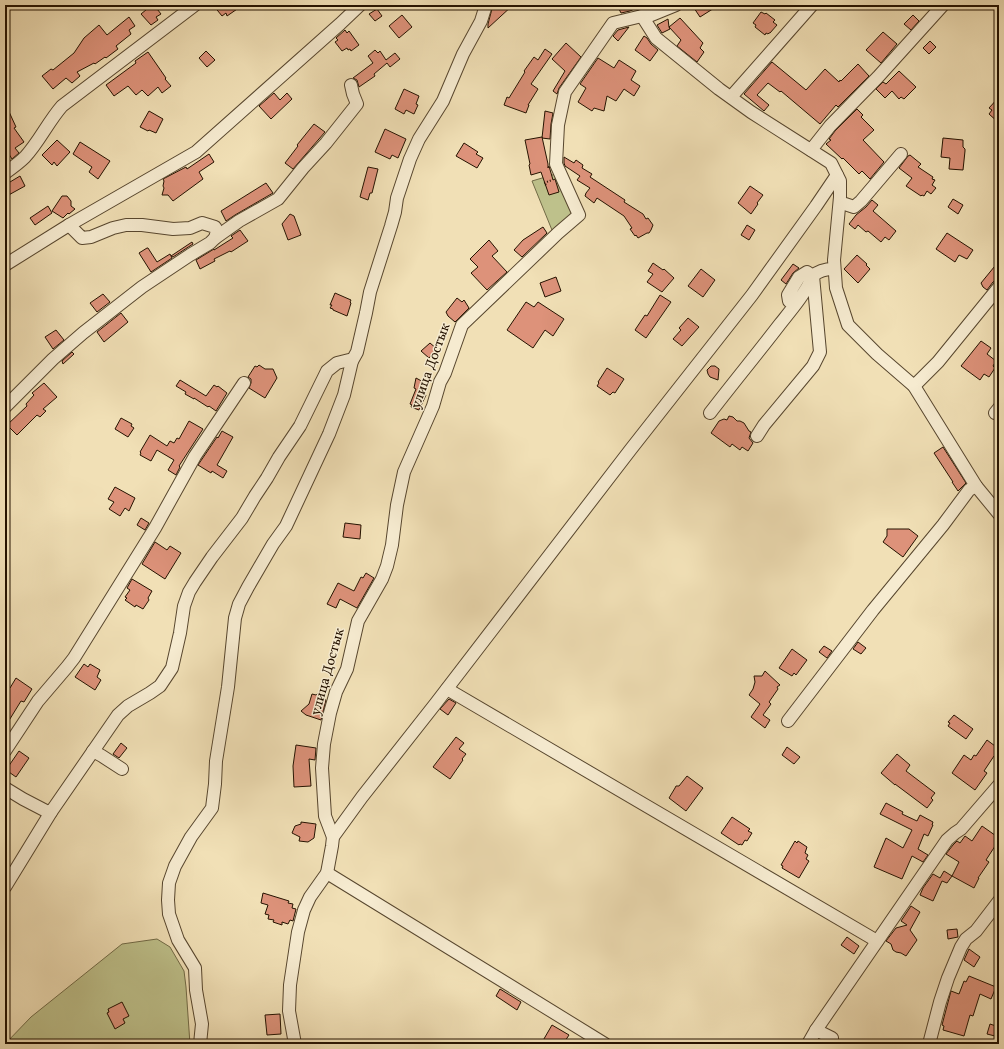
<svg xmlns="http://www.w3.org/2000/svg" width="1004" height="1049" font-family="Vollkorn,serif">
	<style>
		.green { fill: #bec18b; stroke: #716a46 }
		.building { fill: #dd927a; stroke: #241200 }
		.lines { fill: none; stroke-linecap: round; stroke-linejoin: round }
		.minor-casing { stroke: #57462e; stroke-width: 14 }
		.path { stroke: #241200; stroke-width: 2; stroke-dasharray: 1 2; stroke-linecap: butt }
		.minor { stroke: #f6ebd0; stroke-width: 12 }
		.labels { text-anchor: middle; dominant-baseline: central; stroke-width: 3; stroke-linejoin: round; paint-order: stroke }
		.street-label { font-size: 14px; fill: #241200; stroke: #f6ebd0 }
	</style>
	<rect width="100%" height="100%" fill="#f1e0b6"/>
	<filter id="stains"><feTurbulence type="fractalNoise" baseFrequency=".005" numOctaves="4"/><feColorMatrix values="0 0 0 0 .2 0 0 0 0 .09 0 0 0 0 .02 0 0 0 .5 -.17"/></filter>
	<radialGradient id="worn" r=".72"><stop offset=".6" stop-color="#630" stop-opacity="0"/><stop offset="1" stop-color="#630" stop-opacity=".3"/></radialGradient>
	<!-- green -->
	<g class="green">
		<path d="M 559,173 L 578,215 L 554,235 L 532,181 Z"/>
		<path d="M 157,939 L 170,947 L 184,971 L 186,987 L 190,1044 L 5,1044 L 31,1017 L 122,944 Z"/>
	</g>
	<!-- building -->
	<g class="building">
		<path d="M 152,5 L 154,5 L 161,14 L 156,17 L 158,20 L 151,25 L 141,14 Z"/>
		<path d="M 213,5 L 243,5 L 227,16 L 226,13 L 222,16 Z"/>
		<path d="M 493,5 L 513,5 L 488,28 L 488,24 Z"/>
		<path d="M 617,5 L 643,5 L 630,11 L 621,13 Z"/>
		<path d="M 692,5 L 719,5 L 700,17 Z"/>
		<path d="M 377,9 L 382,16 L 375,21 L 369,14 Z"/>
		<path d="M 761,12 L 765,14 L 766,13 L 775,20 L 773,22 L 777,25 L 770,33 L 769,33 L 768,34 L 766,33 L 765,35 L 755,27 L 756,25 L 753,23 Z"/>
		<path d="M 402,15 L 412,27 L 399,38 L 389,26 Z"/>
		<path d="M 913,15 L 919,21 L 911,30 L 904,24 Z"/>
		<path d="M 129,17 L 135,26 L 129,30 L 131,34 L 116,46 L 118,49 L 106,58 L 105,57 L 95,64 L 94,63 L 77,72 L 80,76 L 72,83 L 66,78 L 53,89 L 42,76 L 51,69 L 53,70 L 74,53 L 84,38 L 99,25 L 107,35 Z"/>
		<path d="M 680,18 L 703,43 L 700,48 L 704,52 L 697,62 L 677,46 L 681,40 L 669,27 L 670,29 L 662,33 L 657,25 L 668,19 L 669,27 Z"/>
		<path d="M 629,27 L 618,41 L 613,36 L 618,30 Z"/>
		<path d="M 345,30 L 347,33 L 349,31 L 359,45 L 351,51 L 350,49 L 348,50 L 347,48 L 342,51 L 335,42 L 338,40 L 336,38 Z"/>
		<path d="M 883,32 L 897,44 L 881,63 L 866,50 Z"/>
		<path d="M 644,36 L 647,38 L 651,44 L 658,50 L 650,61 L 635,50 Z"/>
		<path d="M 930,41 L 936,47 L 929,54 L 923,48 Z"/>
		<path d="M 566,43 L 581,57 L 559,88 L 557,94 L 553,91 L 565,71 L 552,59 Z"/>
		<path d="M 545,49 L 552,54 L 531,84 L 538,89 L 528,105 L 529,105 L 526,113 L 504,105 L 507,97 L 509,98 L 525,72 L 524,71 L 534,57 L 538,60 Z"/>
		<path d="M 375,50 L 378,53 L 380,51 L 386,60 L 395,53 L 400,59 L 390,67 L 387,63 L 374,74 L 375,76 L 359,87 L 357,80 L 353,78 L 373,63 L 368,56 Z"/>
		<path d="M 206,51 L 215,60 L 207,67 L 199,58 Z"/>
		<path d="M 148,52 L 166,78 L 165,79 L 171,86 L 162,93 L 158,87 L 148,96 L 142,90 L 136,95 L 128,86 L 114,96 L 106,85 L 136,63 L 135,61 Z"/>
		<path d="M 598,58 L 614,68 L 619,60 L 636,71 L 631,80 L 640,86 L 634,96 L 624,89 L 616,101 L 607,96 L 604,111 L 594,108 L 592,111 L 578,102 L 586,88 L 580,84 Z"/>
		<path d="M 772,62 L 806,90 L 825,69 L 839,82 L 840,80 L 841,81 L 858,64 L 869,76 L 838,107 L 836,105 L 820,124 L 781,91 L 780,92 L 768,83 L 757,95 L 769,105 L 764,111 L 744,94 Z"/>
		<path d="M 899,71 L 916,87 L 904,99 L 901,97 L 899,99 L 892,91 L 885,98 L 876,89 L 883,82 L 886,84 Z"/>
		<path d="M 404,89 L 419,96 L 416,104 L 418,105 L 414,114 L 406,110 L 404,114 L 395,109 Z"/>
		<path d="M 274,93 L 280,100 L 287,93 L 292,99 L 271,119 L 259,106 Z"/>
		<path d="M 999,97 L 999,123 L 989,114 L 992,110 L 989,108 Z"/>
		<path d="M 5,103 L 16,127 L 14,128 L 24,142 L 15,148 L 19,153 L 12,159 L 5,148 Z"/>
		<path d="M 857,109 L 863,115 L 861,117 L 874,130 L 863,140 L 884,162 L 870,179 L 862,171 L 859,174 L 843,158 L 842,159 L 826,144 L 831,140 L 829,139 L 835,131 Z"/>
		<path d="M 149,111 L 163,119 L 156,133 L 149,130 L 148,131 L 140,127 Z"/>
		<path d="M 545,111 L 553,113 L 551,124 L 550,139 L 542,138 Z"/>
		<path d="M 314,124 L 325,132 L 293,169 L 285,163 L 298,146 L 297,145 Z"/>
		<path d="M 385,129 L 406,139 L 398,158 L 392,155 L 390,159 L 375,152 Z"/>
		<path d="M 542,137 L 548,164 L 548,168 L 549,166 L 553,180 L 555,179 L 559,192 L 549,195 L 541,172 L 531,175 L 529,165 L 530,164 L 525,140 Z"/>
		<path d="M 943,138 L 963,140 L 963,147 L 965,149 L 965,151 L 963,170 L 949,169 L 950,158 L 941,157 Z"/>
		<path d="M 57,140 L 70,152 L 57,166 L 54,162 L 52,165 L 42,155 Z"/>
		<path d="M 80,142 L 110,161 L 98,179 L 89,172 L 92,167 L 73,154 Z"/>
		<path d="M 464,143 L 478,152 L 476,154 L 483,158 L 477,168 L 456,156 Z"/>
		<path d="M 209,154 L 214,162 L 199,172 L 203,179 L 173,201 L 168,195 L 162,195 L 164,188 L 163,186 L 164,181 L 163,179 L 186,167 L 187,169 Z"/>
		<path d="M 910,155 L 921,164 L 918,167 L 933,177 L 932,179 L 935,180 L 932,185 L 936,188 L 931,194 L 927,191 L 924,196 L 922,195 L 921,196 L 906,186 L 912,178 L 899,168 L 908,156 Z"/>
		<path d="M 564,157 L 574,163 L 576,160 L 583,165 L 582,168 L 592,174 L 590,177 L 625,200 L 624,202 L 643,214 L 646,219 L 648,218 L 653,225 L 651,230 L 649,233 L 647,233 L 638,238 L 636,235 L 635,236 L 630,229 L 632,228 L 624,216 L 597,198 L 594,203 L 585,196 L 586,193 L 590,188 L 577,180 L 580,176 L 565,166 L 564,163 Z"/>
		<path d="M 368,167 L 378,169 L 372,193 L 370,193 L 368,200 L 360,197 Z"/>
		<path d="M 20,176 L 25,186 L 5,197 L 5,185 Z"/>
		<path d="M 266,183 L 273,193 L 235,215 L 226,221 L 221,211 Z"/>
		<path d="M 750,186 L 763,195 L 757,203 L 758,204 L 751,214 L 738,203 Z"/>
		<path d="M 62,196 L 67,196 L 71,201 L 71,206 L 75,209 L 69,214 L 68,213 L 63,218 L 52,211 Z"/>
		<path d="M 953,199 L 963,205 L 958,214 L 948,207 Z"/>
		<path d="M 872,200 L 878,205 L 873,211 L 896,231 L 889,240 L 885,237 L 881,242 L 868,231 L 866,232 L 858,225 L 855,229 L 849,224 L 856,215 L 866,207 Z"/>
		<path d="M 48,206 L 52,213 L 35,225 L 30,218 Z"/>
		<path d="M 290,214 L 294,216 L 301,235 L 288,240 L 282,224 Z"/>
		<path d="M 747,225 L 755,230 L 749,240 L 741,235 Z"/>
		<path d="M 543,227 L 547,233 L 522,257 L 514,250 L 523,240 Z"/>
		<path d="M 240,230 L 248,241 L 231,252 L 230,251 L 214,259 L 215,261 L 200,269 L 196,260 L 214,249 L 214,250 L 233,238 L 231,236 Z"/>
		<path d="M 947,233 L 973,250 L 967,259 L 959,255 L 955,262 L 936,249 Z"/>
		<path d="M 489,240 L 498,251 L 492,256 L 507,272 L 487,290 L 471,273 L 478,267 L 470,259 Z"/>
		<path d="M 192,242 L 193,244 L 173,257 L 171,256 Z"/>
		<path d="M 147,248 L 148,248 L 157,262 L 170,254 L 172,258 L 151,272 L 139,253 Z"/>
		<path d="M 857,255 L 867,264 L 866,265 L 870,269 L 858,283 L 844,269 Z"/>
		<path d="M 999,261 L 999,274 L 997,280 L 993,282 L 987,290 L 983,287 L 981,283 Z"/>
		<path d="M 653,263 L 663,270 L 664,269 L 674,278 L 662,292 L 647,282 L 653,274 L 648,271 Z"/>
		<path d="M 793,264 L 799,268 L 793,273 L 786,284 L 781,280 Z"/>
		<path d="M 701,269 L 715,280 L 703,297 L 688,286 Z"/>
		<path d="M 556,277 L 561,291 L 545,297 L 540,283 Z"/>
		<path d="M 335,293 L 351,300 L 350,302 L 351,303 L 347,316 L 333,310 L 333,309 L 330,308 L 332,305 L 330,305 Z"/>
		<path d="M 103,294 L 110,302 L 97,312 L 90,303 Z"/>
		<path d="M 660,295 L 671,302 L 646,338 L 635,330 L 645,315 L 647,316 Z"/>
		<path d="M 457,298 L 462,302 L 464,300 L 469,308 L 455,322 L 448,316 L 446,312 Z"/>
		<path d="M 526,302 L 534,307 L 538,302 L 564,319 L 553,336 L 545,330 L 533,348 L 507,330 Z"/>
		<path d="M 121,313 L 128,322 L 104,342 L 97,332 Z"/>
		<path d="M 688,318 L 699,327 L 682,346 L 673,339 L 681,330 L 679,328 Z"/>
		<path d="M 56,330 L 64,340 L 53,349 L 45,337 Z"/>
		<path d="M 981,341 L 991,348 L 987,354 L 996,361 L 993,366 L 995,368 L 989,377 L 984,374 L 980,380 L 961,366 Z"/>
		<path d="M 430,343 L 437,349 L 429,358 L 421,351 Z"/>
		<path d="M 72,352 L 74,354 L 63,364 L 62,361 Z"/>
		<path d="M 259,365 L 265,369 L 273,369 L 277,378 L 265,398 L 249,388 L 251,383 L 251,379 L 248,377 L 255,366 L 257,367 Z"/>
		<path d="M 711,366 L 715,366 L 719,369 L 718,380 L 710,377 L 708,374 L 707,370 Z"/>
		<path d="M 607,368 L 624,379 L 615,393 L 613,392 L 610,395 L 597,386 L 599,383 L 598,382 Z"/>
		<path d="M 416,378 L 427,384 L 423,394 L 426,395 L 419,410 L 411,407 L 412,405 L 410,404 L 416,389 L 414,388 Z"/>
		<path d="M 180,380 L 206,396 L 214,385 L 217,387 L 218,386 L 227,393 L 216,411 L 209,406 L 208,407 L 194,398 L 194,399 L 185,394 L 186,392 L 176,386 Z"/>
		<path d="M 44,383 L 57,397 L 43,409 L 46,411 L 40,417 L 37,415 L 17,435 L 7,425 L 27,406 L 26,404 L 34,395 L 32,393 Z"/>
		<path d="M 729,416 L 733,417 L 737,421 L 740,421 L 744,423 L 749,431 L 751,432 L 749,438 L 753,443 L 748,451 L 742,447 L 740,450 L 732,444 L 730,447 L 711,433 L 719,421 L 724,419 L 727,420 Z"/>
		<path d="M 121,418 L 132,424 L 131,426 L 134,428 L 128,437 L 115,429 Z"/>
		<path d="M 189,421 L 203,429 L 179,466 L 180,467 L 176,475 L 168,470 L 174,460 L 157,450 L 151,461 L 140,455 L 141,453 L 140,452 L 150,435 L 167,446 L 170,441 L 174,443 L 177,438 L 179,439 Z"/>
		<path d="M 222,431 L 233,437 L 217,465 L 227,471 L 223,478 L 212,471 L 211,473 L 198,465 L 217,437 L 218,438 Z"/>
		<path d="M 943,447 L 966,483 L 958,491 L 952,482 L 953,482 L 934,453 Z"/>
		<path d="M 115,487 L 135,498 L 129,511 L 125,508 L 120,516 L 109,509 L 114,502 L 108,499 Z"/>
		<path d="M 141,518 L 149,523 L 145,530 L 137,525 Z"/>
		<path d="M 345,523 L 361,525 L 360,539 L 343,537 Z"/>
		<path d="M 887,529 L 909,529 L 918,536 L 903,557 L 883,542 L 887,536 Z"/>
		<path d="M 155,542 L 167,550 L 170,546 L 181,553 L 165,579 L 142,564 Z"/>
		<path d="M 366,573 L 374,578 L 357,608 L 340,599 L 336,608 L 327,604 L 338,583 L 354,591 L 361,577 L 363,578 Z"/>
		<path d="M 132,579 L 152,591 L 148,598 L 149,600 L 143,609 L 136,605 L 135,607 L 125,600 L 127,598 L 125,597 L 130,590 L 127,588 Z"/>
		<path d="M 858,642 L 866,648 L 861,654 L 853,649 Z"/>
		<path d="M 824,646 L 832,651 L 827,658 L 819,652 Z"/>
		<path d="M 792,649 L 807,660 L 796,675 L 794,673 L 792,676 L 779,668 Z"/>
		<path d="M 84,664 L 88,667 L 90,664 L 100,670 L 97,677 L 101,680 L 95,690 L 75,677 Z"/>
		<path d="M 765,671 L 780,685 L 777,687 L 778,689 L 769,702 L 771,704 L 763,715 L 770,720 L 765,728 L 751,717 L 760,704 L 749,695 L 753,689 L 755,682 L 754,676 L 762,676 Z"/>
		<path d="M 16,678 L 32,689 L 24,702 L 21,701 L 5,727 L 5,685 L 10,688 Z"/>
		<path d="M 329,683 L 324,699 L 326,700 L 321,720 L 306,715 L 301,711 L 309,704 L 312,694 L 316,695 Z"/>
		<path d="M 449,699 L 456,703 L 448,715 L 440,709 Z"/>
		<path d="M 954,715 L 973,729 L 966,739 L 948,726 L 950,723 L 948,722 Z"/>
		<path d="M 456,737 L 464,743 L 459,749 L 466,754 L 462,759 L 463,760 L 450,779 L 433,767 Z"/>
		<path d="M 987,740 L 999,749 L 999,760 L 994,756 L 984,771 L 987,773 L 975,790 L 952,773 L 964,755 L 971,760 L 974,755 L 976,756 Z"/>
		<path d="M 121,743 L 127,748 L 119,758 L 113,754 Z"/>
		<path d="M 296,745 L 316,748 L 315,760 L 309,759 L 311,786 L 294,787 L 293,766 Z"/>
		<path d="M 787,747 L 800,757 L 794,764 L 782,755 Z"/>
		<path d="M 19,751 L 29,758 L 16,777 L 6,770 Z"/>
		<path d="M 897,754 L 910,765 L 906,771 L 935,793 L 931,798 L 933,800 L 927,808 L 895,784 L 895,785 L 881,773 Z"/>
		<path d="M 687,776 L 703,788 L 686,811 L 669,798 L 675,788 L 676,786 L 679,786 Z"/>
		<path d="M 886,803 L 903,812 L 902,814 L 917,821 L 920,815 L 933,822 L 932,825 L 933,825 L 928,836 L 924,834 L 918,849 L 928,855 L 923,862 L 912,856 L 902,879 L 874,867 L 886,838 L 903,848 L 912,830 L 880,814 Z"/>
		<path d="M 732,817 L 750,829 L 748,831 L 752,833 L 747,841 L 745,840 L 742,845 L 740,844 L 739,845 L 721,833 Z"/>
		<path d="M 301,822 L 316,824 L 314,838 L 308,842 L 299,841 L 300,837 L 292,833 L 295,826 L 301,824 Z"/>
		<path d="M 982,826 L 999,838 L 999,840 L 986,860 L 989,862 L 978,878 L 979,878 L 974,888 L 952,876 L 959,862 L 946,854 L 953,845 L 957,841 L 960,843 L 965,836 L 972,841 Z"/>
		<path d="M 795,841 L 797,843 L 798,841 L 807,847 L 805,853 L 808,855 L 806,859 L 809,861 L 799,878 L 782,868 L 783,866 L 781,865 Z"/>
		<path d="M 944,871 L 952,876 L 947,883 L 942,881 L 933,901 L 920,895 L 923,888 L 933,874 L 940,878 Z"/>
		<path d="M 263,893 L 289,901 L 288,903 L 293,904 L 292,908 L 296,909 L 293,921 L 290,920 L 288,924 L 282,922 L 282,925 L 273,922 L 274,920 L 268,919 L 269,915 L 265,914 L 268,905 L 261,903 Z"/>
		<path d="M 911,906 L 920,912 L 910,930 L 917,940 L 906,956 L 901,953 L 896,952 L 893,950 L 891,944 L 886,941 L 896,928 L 907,925 L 901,921 Z"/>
		<path d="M 957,929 L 958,937 L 948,939 L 947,930 Z"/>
		<path d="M 847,937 L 859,946 L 854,954 L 841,945 Z"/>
		<path d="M 969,949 L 980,957 L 974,967 L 964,960 Z"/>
		<path d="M 969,976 L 996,987 L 991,999 L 980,994 L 973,1016 L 970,1015 L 964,1036 L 943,1030 L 944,1026 L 942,1025 L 951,991 L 959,994 L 964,981 L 966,982 Z"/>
		<path d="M 500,989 L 521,1002 L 517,1010 L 496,996 Z"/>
		<path d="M 122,1002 L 129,1016 L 123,1019 L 125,1023 L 115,1029 L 107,1013 L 109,1012 L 108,1009 Z"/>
		<path d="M 280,1014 L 281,1034 L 267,1035 L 265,1015 Z"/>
		<path d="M 990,1024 L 999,1027 L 999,1037 L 987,1034 Z"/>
		<path d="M 552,1025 L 569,1035 L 563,1044 L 541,1044 Z"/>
	</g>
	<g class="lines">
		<!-- minor casing -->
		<g class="minor-casing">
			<g id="minor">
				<path d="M 642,16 L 656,38 L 719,89 L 751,112 L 831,163 L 840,181 L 840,197 L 834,260 L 836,288 L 848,325 L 877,354 L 914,386 L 976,486 L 999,514"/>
				<path d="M 731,97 L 812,5"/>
				<path d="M 811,150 L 830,126 L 878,77 L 943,5"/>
				<path d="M 5,173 C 12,168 19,163 25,157 C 39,142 48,122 62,106 L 195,5"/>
				<path d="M 840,202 L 845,204 L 854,207 L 861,201 L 901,154"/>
				<path d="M 215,238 L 239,221 L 278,199 L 303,168 L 326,143 L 357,104 L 353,94 L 351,85"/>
				<path d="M 5,265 L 69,225 L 196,152 L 340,24 L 360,5"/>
				<path d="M 914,386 L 938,362 L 999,287"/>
				<path d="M 5,407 L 53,359 L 83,333 L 142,287 L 190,255 L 210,243 L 215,238 L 217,231 L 215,227 L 202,223 L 190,228 L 173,229 L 142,225 L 126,225 L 113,228 L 91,237 L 82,238 L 69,225"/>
				<path d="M 710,413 C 733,383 757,354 780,324 C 792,309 805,294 813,276 L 807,272 L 799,277 L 788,295 L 789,301 L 794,305"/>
				<path d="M 995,413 L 999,408"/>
				<path d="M 757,436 L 764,425 L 813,366 L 820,352 L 813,276 C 819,270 826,269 834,269"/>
				<path d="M 447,689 L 877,941"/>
				<path d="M 788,721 L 873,610 L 943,525 L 969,490 L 976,486"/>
				<path d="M 5,751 L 38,701 L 67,667 L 74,658 L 155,528 L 195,456 L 244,383"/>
				<path d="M 93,751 L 102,756 L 122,769"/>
				<path d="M 5,788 L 23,799 L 48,812 L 51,812 L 118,715 L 128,706 L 150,693 L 160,686 L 172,668 L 180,633 L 184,606 L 189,592 L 195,582 L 212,557 L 242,518 L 255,496 L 267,478 L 279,457 L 300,426 L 327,371 L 337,363 L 349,360 L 352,361"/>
				<path d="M 333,837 L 325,816 L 322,768 L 324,744 L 330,713 L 336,692 L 347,669 L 358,621 L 382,579 L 387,566 L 392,545 L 397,505 L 404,472 L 433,406 L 440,382 L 445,373 L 462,325 L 558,233 L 579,215 L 556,164 L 558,125 L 565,92 L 613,23 L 642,16 L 649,16 L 676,5"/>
				<path d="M 327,873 L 605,1044"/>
				<path d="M 5,887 L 51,812"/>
				<path d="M 816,1030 L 947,840 L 955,833 L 961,829 L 999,785"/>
				<path d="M 200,1044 L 202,1024 L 196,990 L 195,968 L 178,940 L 169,914 L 168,900 L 169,883 L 175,866 L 191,837 L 212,808 L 215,784 L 216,761 L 228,687 L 235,618 L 239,604 L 248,587 L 273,544 L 286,526 L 329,434 L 344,395 L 352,361 L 357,352 L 366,313 L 370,292 L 391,226 L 395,212 L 397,198 L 410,159 L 419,139 L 443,101 L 463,54 L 481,21 L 486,5"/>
				<path d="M 295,1044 L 289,1011 L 290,985 L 298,932 L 304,910 L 310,897 L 327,873 L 332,846 L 333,837 L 362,797 L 436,703 L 631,449 L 752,295 L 816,206 L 837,175"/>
				<path d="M 808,1044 L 816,1030 L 832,1038"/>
				<path d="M 929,1044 L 940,1002 L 948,978 L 961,947 L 966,939 L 976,931 L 999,901"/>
			</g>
		</g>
		<!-- path -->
		<path class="path" d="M 546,185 L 544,183 L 552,180"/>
		<!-- minor -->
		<use href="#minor" class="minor"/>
	</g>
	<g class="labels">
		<!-- street labels -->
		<g class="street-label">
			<text transform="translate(431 366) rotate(-70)">улица Достык</text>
			<text transform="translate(328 672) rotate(-74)">улица Достык</text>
		</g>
	</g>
	<!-- margin -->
	<rect width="1004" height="1049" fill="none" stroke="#f1e0b6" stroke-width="20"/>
	<rect x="6" y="6" width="992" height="1037" fill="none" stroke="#241200" stroke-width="2"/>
	<rect x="10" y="10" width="984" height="1029" fill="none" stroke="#241200"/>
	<rect width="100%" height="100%" filter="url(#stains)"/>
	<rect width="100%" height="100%" fill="url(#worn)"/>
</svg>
